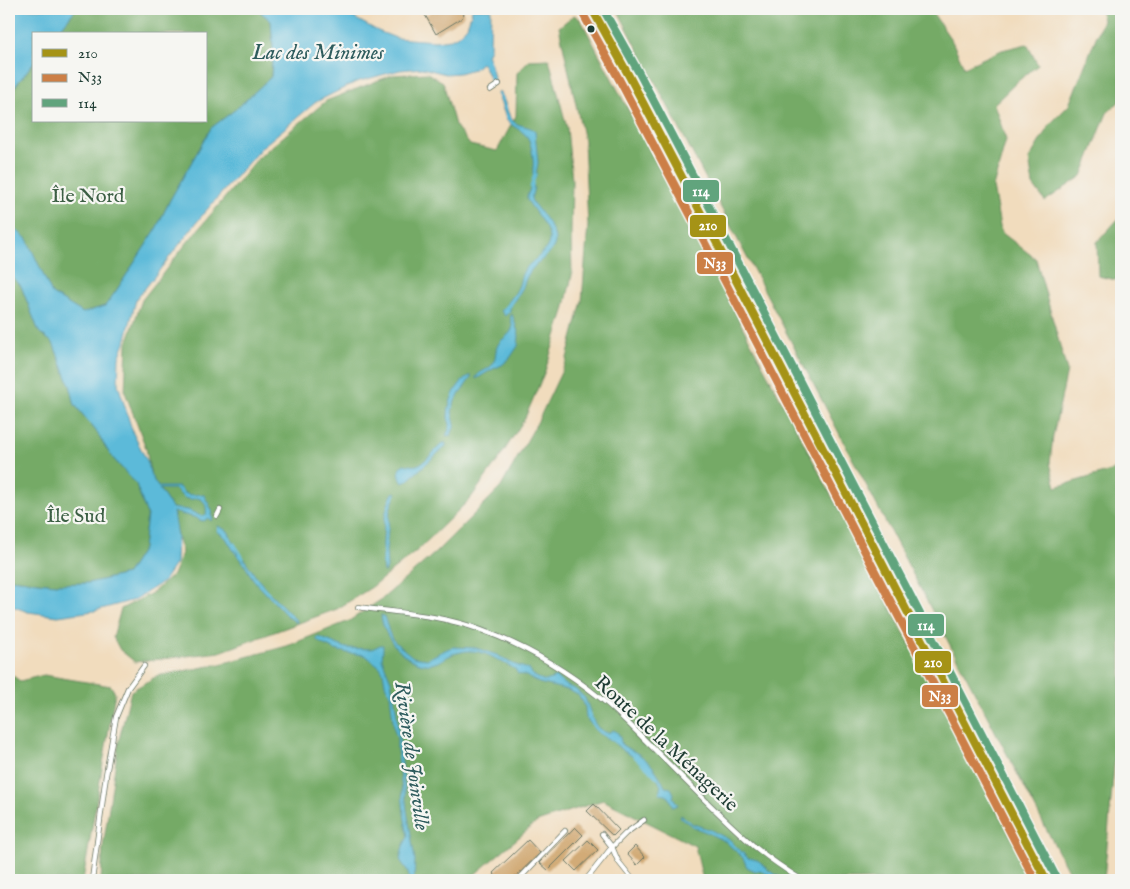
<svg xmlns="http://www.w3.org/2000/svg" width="1130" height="889" font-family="'IM FELL English',serif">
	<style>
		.forest { fill: #75aa66; stroke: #4a744d }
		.water { fill: #5bbad9; stroke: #3d7c86; fill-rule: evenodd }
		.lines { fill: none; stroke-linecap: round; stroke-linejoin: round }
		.stream { stroke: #5bbad9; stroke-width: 3 }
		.building { fill: #d2ab77 }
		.lane-casing { stroke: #687564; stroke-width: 6 }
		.primary-casing { stroke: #687564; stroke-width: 16 }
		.lane { stroke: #fff; stroke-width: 4.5 }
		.primary { stroke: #fff; stroke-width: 14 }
		.bus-1-casing { stroke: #f6f6f2; stroke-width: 11 }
		.bus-2-casing { stroke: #f6f6f2; stroke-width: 11 }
		.bus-3-casing { stroke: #f6f6f2; stroke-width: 11 }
		.bus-1 { stroke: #a59316; stroke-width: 8 }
		.bus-2 { stroke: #cc7f46; stroke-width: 8 }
		.bus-3 { stroke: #61a47d; stroke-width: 8 }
		.bus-dot { fill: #1f3d34; stroke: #f6f6f2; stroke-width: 2 }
		.labels { text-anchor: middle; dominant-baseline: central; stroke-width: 4.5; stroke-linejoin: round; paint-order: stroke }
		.park-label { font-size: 20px; fill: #3c5f44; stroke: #f6f6f2 }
		.street-label { font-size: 20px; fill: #1f3d34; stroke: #f6f6f2 }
		.water-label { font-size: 21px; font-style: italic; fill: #2e5c5d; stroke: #f6f6f2 }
		.line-badge { stroke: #f6f6f2; stroke-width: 2 }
		.badge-label { font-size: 14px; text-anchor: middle; font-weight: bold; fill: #fff }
	</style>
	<rect width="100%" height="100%" fill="#f6f6f2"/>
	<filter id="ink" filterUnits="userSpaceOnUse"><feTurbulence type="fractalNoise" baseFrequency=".02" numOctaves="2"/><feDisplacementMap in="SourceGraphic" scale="10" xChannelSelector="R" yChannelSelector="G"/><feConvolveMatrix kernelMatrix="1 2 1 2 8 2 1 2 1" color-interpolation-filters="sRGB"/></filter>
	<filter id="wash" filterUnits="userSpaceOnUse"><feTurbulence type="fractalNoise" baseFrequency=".0096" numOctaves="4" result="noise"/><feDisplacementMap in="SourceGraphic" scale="20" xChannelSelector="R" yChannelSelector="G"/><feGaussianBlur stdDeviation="1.12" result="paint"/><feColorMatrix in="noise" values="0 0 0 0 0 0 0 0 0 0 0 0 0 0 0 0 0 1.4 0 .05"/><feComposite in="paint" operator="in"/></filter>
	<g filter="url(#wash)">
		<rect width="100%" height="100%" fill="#f1dcbd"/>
		<!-- forest -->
		<g class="forest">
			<path d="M 76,9 L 257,9 L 271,21 L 273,47 L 271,77 L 236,109 L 211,128 L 170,200 L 155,231 L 116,291 L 105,306 L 83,313 L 52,294 L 27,240 L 9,223 L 9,96 L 16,85 L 34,62 L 34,121 L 206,121 L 206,34 L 56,34 Z"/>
			<path d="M 617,9 L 930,9 L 952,41 L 964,67 L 1002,50 L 1027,44 L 1038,65 L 1018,81 L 994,104 L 1006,140 L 993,187 L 1001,232 L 1036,259 L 1067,371 L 1053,436 L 1050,463 L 1056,487 L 1114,470 L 1121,469 L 1121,686 L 1104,880 L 1073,880 Z"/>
			<path d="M 1100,9 L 1121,9 L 1121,100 L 1107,113 L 1082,176 L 1045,201 L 1033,185 L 1029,159 L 1050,124 L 1069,105 L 1103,20 Z"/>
			<path d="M 574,15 L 581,20 L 1034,880 L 1005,880 L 994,878 L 988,880 L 703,880 L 695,846 L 603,800 L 537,822 L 468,880 L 101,880 L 103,847 L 119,740 L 131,691 L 157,676 L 220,664 L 287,646 L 349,621 L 382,599 L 435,553 L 501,487 L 538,421 L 566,362 L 582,301 L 588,225 L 584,141 L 559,27 Z"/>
			<path d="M 549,59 L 567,128 L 572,180 L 571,232 L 572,275 L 564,311 L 545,371 L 525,418 L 499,459 L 470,499 L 419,549 L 372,587 L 337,609 L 220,652 L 135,662 L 120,650 L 113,637 L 121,609 L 152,593 L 173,575 L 182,552 L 177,536 L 173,510 L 151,476 L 146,448 L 125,392 L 127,343 L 142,300 L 186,244 L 259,157 L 326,101 L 392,75 L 427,73 L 443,82 L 455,125 L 470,145 L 497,151 L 516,116 L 517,73 L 529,60 Z"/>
			<path d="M 1121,216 L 1121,281 L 1098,276 L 1097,242 Z"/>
			<path d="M 9,273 L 21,286 L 39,332 L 53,343 L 70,385 L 75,405 L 96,431 L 111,456 L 136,484 L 147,515 L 143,549 L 127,574 L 88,583 L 56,584 L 9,579 Z"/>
			<path d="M 9,673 L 20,681 L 44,675 L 111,686 L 115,693 L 83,880 L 9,880 Z"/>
		</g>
		<!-- water -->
		<g class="water">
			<path d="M 9,9 L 76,9 L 56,34 L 34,34 L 34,62 L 16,85 L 9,96 Z"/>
			<path d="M 257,9 L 338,9 L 378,31 L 396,38 L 435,41 L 451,39 L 460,34 L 467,26 L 471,15 L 472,9 L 491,9 L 490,49 L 487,55 C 492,64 492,72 495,81 L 492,83 C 487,77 487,69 481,63 L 474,69 L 459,73 L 446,74 L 422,68 L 400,70 L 356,82 L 316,102 L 262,147 L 204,213 L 136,300 L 125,342 L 119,358 L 118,384 L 133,433 L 147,461 L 151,476 L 158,487 L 179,487 C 181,489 182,492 185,493 C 191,497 198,493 204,495 L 212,510 L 211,515 L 213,519 L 211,521 L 208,518 L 204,521 L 199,520 L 197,518 L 173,512 L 177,536 L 176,563 L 163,582 L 134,600 L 94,611 L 58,616 L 28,612 L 9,605 L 9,579 L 56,584 L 88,583 L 127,574 L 143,549 L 147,515 L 136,484 L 111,456 L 96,431 L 75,405 L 70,385 L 53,343 L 39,332 L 21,286 L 9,273 L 9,223 L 27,239 L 52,294 L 83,313 L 105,306 L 116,291 L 155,231 L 170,200 L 211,128 L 236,109 L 271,77 L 273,47 L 271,21 ZM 159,489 L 175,489 C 179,493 183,499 189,499 C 192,500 195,498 197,498 C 206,499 207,508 206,515 L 201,516 L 188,510 L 172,508 Z"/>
			<path d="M 499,91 C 506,100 507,115 513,121 C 519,127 529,125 535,131 L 538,163 L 535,179 C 531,173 534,167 533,160 C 533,153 531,146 529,140 C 525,131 514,128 507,121 L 497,93 Z"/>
			<path d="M 532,184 L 534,187 L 531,199 L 533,203 C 540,213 560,233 554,246 C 550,255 539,261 533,268 C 526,276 526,280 522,289 C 519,295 513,301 510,308 L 510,311 L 505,316 L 501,311 C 507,303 516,294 519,285 C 521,278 521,273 527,267 C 534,259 551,250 549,237 C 548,227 533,210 527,200 L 527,196 Z"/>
			<path d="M 512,314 L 519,335 L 518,346 L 510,358 L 502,365 L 491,370 L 476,379 L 476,377 C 481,370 487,371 492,365 C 497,359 494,350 499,343 C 503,338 510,335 512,329 C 513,326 511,321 510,317 Z"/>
			<path d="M 469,376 L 472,376 L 455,401 L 452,412 L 455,425 L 451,435 L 446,436 C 447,433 450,428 450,425 C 450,422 448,420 448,417 C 448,401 456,384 469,376 Z"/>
			<path d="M 443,443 L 446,443 L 446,446 L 407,481 L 403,483 C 400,479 398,472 400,467 L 404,464 C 408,465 413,466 417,465 C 425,463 436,449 443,443 Z"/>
			<path d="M 395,492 L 396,494 L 390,509 L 386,550 L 387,568 L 385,572 L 383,572 L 382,564 C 384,540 381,514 393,493 Z"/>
			<path d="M 218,526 L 228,531 L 234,543 L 237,553 L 243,557 L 256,577 L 268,591 L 297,621 L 297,623 L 287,616 L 259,586 L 253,579 L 241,559 L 235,553 L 226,538 L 217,531 Z"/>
			<path d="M 381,615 L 384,616 L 389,632 L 392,639 L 397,644 L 413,657 L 427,659 L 447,649 L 453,647 L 476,648 L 497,655 L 513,664 L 528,669 L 535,677 L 542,680 L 546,681 L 556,677 L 565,685 L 575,689 L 585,698 L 594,722 L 598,728 L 604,732 L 608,733 L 613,730 C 620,732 620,739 622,745 C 628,749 634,751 640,755 C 653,765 658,772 665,787 L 671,788 L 674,794 L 673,797 L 678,805 L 673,807 L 668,796 C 662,793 657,797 661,786 L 655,774 L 639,760 L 622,750 L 612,741 L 598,733 L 586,718 L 585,707 L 583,702 L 578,695 L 568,690 L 539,683 L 526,676 L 518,674 L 515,669 L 511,667 C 497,660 484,650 468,651 C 464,651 457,653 453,654 C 446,657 440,662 432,664 C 408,668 382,637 381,615 Z"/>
			<path d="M 319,637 L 346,648 L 372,649 L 380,645 L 383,645 L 383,649 L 382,659 L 389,676 L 391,681 L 396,709 L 407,810 L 415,860 L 414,880 L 410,880 L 407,870 L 400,860 L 403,846 L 408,837 L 404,814 L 400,771 L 397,751 L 397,739 L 394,729 L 390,695 L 385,684 L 383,672 L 380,667 L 365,655 L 348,653 L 335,650 L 322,644 L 316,639 Z"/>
			<path d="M 681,815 L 693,824 L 711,830 L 728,839 L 748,858 L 754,859 L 759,861 L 768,870 L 785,880 C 774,880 766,870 755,871 L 747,867 L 743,858 L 726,842 L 706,832 L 693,827 L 680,817 Z"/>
		</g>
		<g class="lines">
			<!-- stream -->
			<g class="stream">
				<path d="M 531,188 L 535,174"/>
				<path d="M 234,544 L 243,558"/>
				<path d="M 633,755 L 658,778"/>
			</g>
		</g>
		<g id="blocks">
			<!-- building -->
			<g class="building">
				<path d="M 436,9 L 461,9 L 464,14 L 462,18 L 436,34 L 425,15 Z"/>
				<path d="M 594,804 L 619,830 L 613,836 L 587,811 Z"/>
				<path d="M 575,827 L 583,835 L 548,870 L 540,863 Z"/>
				<path d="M 528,840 L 540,853 L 512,880 L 500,880 L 493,873 Z"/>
				<path d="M 588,840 L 598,850 L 576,871 L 566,861 Z"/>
				<path d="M 635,846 L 645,857 L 637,865 L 627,854 Z"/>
			</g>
		</g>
	</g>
	<g filter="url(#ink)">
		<use href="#blocks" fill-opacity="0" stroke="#687564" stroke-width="1"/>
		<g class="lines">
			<!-- lane casing -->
			<g class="lane-casing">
				<g id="lane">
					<path d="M 490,90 L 499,84"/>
					<path d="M 217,516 L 220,510"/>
					<path d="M 358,607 C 399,613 441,615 481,630 C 523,645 564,669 599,697 C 617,711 633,728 649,744 C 684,779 718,815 755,847 C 770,859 786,870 802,880"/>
					<path d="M 602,834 L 612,847 L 618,861 L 633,880"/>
					<path d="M 92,880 L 106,775 L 116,717 L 128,688 L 144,666"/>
					<path d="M 518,880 L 565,831"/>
					<path d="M 586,880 L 612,847 L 626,833 L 644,820"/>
				</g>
			</g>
			<!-- primary casing -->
			<g class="primary-casing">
				<path id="primary" d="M 592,9 L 629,76 L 713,236 L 1046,880"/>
			</g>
			<!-- lane -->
			<use href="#lane" class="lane"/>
			<!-- primary -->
			<use href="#primary" class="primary"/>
			<!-- bus-1 casing -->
			<g class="bus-1-casing">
				<path id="bus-1" d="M 592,9 L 629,76 L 713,236 L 1046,880"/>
			</g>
			<!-- bus-2 casing -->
			<g class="bus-2-casing">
				<path id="bus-2" d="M 583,14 L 620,81 L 704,241 L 1035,880"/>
			</g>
			<!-- bus-3 casing -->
			<g class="bus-3-casing">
				<path id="bus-3" d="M 603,9 L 638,71 L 722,231 L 1055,875"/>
			</g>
			<!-- bus-1 -->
			<use href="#bus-1" class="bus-1"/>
			<!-- bus-2 -->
			<use href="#bus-2" class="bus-2"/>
			<!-- bus-3 -->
			<use href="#bus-3" class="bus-3"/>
		</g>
	</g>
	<!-- markers -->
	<circle class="bus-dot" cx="591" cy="29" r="4.5"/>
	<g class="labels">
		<!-- park labels -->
		<g class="park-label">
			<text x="88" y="196">Île Nord</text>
			<text x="76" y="516">Île Sud</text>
		</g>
		<!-- street labels -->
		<g class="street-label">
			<text transform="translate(666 744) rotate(43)">Route de la Ménagerie</text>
		</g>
		<!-- water labels -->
		<g class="water-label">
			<text x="318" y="53">Lac des Minimes</text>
			<text transform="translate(411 756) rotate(82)">Rivière de Joinville</text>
		</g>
	</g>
	<g class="line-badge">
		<rect x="682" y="179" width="38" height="24" rx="5" fill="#61a47d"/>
		<rect x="689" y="214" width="38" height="24" rx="5" fill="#a59316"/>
		<rect x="696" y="251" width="38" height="24" rx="5" fill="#cc7f46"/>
		<rect x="907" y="613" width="38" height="24" rx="5" fill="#61a47d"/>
		<rect x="914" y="650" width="38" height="24" rx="5" fill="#a59316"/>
		<rect x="921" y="684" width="38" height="24" rx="5" fill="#cc7f46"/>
	</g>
	<g class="badge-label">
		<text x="701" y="196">114</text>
		<text x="708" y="230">210</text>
		<text x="715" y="268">N33</text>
		<text x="926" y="630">114</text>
		<text x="933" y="667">210</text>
		<text x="940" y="701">N33</text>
	</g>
	<!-- margin -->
	<rect width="1130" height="889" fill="none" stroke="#f6f6f2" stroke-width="30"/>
	<!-- legend -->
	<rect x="32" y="32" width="175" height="90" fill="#f6f6f2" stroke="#a0aca6"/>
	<rect x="42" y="49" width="25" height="8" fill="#a59316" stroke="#a0aca6"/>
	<text x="78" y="58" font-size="15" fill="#1f3d34">210</text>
	<rect x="42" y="74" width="25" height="8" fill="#cc7f46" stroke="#a0aca6"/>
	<text x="78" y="82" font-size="15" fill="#1f3d34">N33</text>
	<rect x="42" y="99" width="25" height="8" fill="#61a47d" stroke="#a0aca6"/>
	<text x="78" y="108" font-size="15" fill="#1f3d34">114</text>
</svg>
